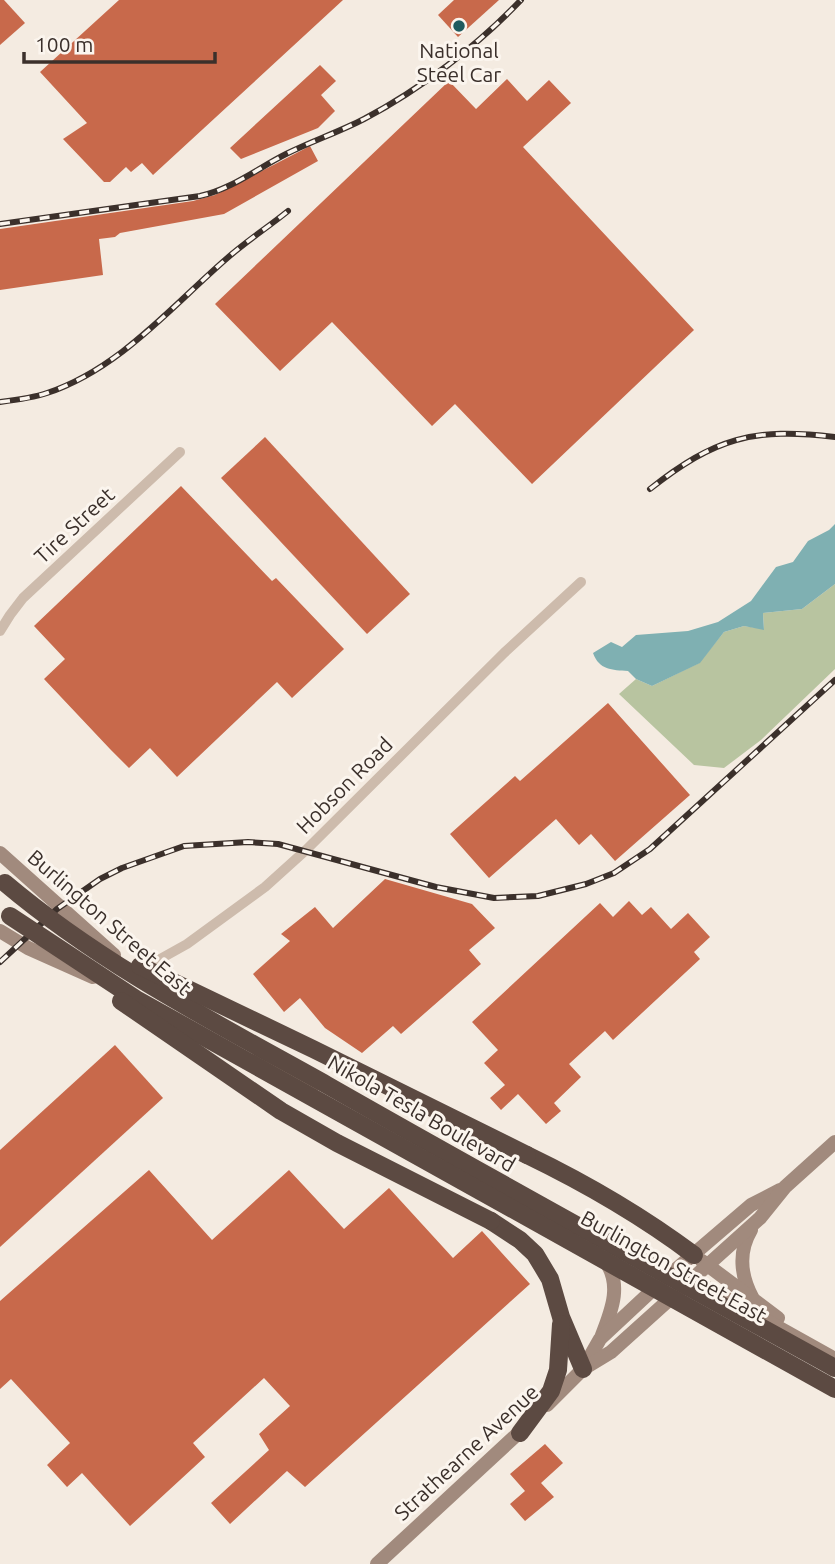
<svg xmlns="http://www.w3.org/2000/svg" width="835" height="1564" font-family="Ubuntu,sans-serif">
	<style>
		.green { fill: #b8c4a0 }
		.water { fill: #7fb0b2 }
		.building { fill: #c8694b }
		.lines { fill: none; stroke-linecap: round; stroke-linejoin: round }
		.street { stroke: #cdbbac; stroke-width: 10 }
		.secondary { stroke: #a18a7d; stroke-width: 14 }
		.highway { stroke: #5c4a42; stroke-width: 18 }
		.rail-casing { stroke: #3b302b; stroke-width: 6 }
		.rail { stroke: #fbf5ee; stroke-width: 3.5; stroke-dasharray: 10; stroke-linecap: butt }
		.highway-bridge { stroke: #5c4a42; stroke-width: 18 }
		.poi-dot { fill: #1f5a5e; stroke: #fbf5ee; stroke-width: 2.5 }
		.labels { text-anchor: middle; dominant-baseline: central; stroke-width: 6; stroke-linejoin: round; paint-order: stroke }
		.poi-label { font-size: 21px; fill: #3b302b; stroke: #fbf5ee }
		.street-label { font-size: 21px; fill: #3b302b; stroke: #fbf5ee }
	</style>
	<rect width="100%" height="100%" fill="#f4ebe1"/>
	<!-- green -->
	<path class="green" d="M 835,584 L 835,669 L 761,740 L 724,768 L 694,765 L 619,694 L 636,679 L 652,686 L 699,663 L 724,632 L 744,626 L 764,629 L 763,613 L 802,609 Z"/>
	<!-- water -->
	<path class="water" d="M 835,524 L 835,584 L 802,609 L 763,613 L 764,630 L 744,626 L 724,632 L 700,663 L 652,686 L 636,679 L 628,671 C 612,670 599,670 593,653 L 611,642 L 622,647 L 636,635 L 688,631 L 718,622 L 751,601 L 776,567 L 793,562 L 808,541 L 829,530 Z"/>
	<!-- building -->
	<g class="building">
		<path d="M 0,0 L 4,0 L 25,23 L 0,45 Z"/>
		<path d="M 119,0 L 343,0 L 153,175 L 142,163 L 131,172 L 126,167 L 110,182 L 104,182 L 63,139 L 87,123 L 40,72 Z"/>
		<path d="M 454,0 L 499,0 L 458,37 L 438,15 Z"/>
		<path d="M 320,65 L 336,81 L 321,95 L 335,111 L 318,128 L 241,159 L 230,148 Z"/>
		<path d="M 507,79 L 527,101 L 549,80 L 571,103 L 523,147 L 694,330 L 532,484 L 455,404 L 432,426 L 332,322 L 280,371 L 215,304 L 449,81 L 476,109 Z"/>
		<path d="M 310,146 L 318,161 L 224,214 L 120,233 L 115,237 L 99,239 L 103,275 L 0,290 L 0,229 L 193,201 L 215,195 Z"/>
		<path d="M 265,437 L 410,594 L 367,634 L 221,478 Z"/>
		<path d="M 181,486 L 272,581 L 276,578 L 344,649 L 292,698 L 277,682 L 177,777 L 150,748 L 129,768 L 110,749 L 44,679 L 65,659 L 34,626 Z"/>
		<path d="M 608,703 L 690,795 L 615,861 L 591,834 L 579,845 L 556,819 L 489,878 L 450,834 L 515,776 L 520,781 Z"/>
		<path d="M 385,879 L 472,904 L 495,928 L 469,950 L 481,964 L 401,1034 L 393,1026 L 362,1053 L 325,1028 L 300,998 L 284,1012 L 253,974 L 290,941 L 281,934 L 315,907 L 333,928 Z"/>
		<path d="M 629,901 L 642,915 L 651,907 L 671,929 L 688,913 L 710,937 L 694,952 L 700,959 L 613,1040 L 605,1031 L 569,1064 L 581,1077 L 554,1103 L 561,1111 L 546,1124 L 518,1094 L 501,1110 L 490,1098 L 505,1085 L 484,1063 L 498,1050 L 472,1022 L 600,903 L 613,917 Z"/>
		<path d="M 115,1045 L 163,1098 L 0,1247 L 0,1150 Z"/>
		<path d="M 149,1170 L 212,1240 L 289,1170 L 344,1229 L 389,1188 L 453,1258 L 482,1231 L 530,1284 L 305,1487 L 287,1471 L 230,1524 L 211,1503 L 269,1450 L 259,1434 L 290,1406 L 264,1378 L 193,1443 L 205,1457 L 130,1526 L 82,1473 L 67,1487 L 47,1465 L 70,1443 L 11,1379 L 0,1389 L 0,1301 Z"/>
		<path d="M 545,1444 L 563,1463 L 541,1483 L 554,1497 L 525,1521 L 510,1504 L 525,1491 L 510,1474 Z"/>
	</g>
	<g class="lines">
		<!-- street -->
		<g class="street">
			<path d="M 0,631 L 10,615 L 23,598 L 180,452"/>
			<path d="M 144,968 L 187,944 L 265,887 L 306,850 L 504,653 L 581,582"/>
		</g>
		<!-- secondary -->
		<g class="secondary">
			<path d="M 0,853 L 114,955"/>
			<path d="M 0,931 L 28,948 L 93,977"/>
			<path d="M 259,1058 L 312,1086"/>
			<path d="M 751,1230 C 738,1252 741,1276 752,1297"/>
			<path d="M 702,1261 L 778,1318"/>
			<path d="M 686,1276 L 835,1359"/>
			<path d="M 602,1335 C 612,1310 623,1282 603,1258"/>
			<path d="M 584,1367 L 600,1339 L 660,1283 L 751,1205 L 780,1190"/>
			<path d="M 547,1405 L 583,1369 L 611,1352 L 760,1218 L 785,1187 L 835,1142"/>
			<path d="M 377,1564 L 525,1427"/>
		</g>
		<!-- highway -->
		<g class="highway">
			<path d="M 527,1155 C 585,1183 642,1216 694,1255"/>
			<path d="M 491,1221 L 520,1240 L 535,1254 L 550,1279 L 561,1317 L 583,1369"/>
			<path d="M 520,1433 L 551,1391 L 558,1370 L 561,1324"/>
		</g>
		<!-- rail casing -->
		<g class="rail-casing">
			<g id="rail">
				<path d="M 0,224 L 200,196 C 232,189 258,168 286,154 C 312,141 339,132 364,119 C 421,89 477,46 521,0"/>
				<path d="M 0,402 C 16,400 32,398 47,393 C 119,369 170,308 225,260 C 245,242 267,228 288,211"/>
				<path d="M 650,489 C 715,438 753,427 835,437"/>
				<path d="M 0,962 L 57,909 L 100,879 L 122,868 L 184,846 L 248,842 L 278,844 L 436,887 L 494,898 L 538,896 L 586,884 L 614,873 L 650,849 L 835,680"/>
			</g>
		</g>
		<!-- rail -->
		<use href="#rail" class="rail"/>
		<!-- highway-bridge -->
		<g class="highway-bridge">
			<path d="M 5,883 C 102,965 216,1023 327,1085 C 495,1181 665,1274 835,1368"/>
			<path d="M 10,916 L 136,999 L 835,1389"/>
			<path d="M 140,966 L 313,1049 L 527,1155"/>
			<path d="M 121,1001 L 281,1111 L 337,1143 L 491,1221"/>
		</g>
	</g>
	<!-- markers -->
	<circle class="poi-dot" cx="459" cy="26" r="7"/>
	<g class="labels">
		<!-- poi labels -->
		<g class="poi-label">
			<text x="459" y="50">National<tspan x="459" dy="24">Steel Car</tspan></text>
		</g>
		<!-- street labels -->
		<g class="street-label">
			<text transform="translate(74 525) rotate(-43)">Tire Street</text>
			<text transform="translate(344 785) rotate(-45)">Hobson Road</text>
			<text transform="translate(110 922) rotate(41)">Burlington Street East</text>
			<text transform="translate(422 1113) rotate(30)">Nikola Tesla Boulevard</text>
			<text transform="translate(674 1266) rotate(29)">Burlington Street East</text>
			<text transform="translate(466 1452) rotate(-43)">Strathearne Avenue</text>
		</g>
	</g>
	<!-- scale -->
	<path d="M24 52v10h191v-10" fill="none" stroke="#3b302b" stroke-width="3.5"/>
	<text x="35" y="52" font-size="21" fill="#3b302b" stroke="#fbf5ee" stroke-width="5" paint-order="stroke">100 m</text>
</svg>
